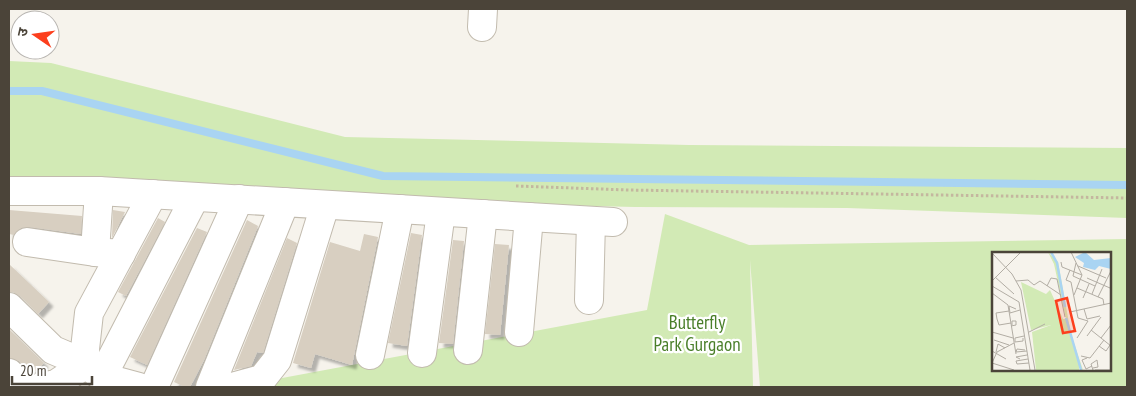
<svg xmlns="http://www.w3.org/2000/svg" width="1136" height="396" font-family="'PT Sans Narrow','Noto Sans Devanagari',sans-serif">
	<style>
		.green { fill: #d2eab5; fill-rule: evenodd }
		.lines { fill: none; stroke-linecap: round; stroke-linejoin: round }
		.stream { stroke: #a9d4f2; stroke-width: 8 }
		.building { fill: #d8cfc1; filter: url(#shadow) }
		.street-casing { stroke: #c2bbae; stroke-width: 30 }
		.path { stroke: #c4b79f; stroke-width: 3; stroke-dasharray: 2.5 2.5; stroke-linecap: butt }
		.street { stroke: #fff; stroke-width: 28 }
		.labels { text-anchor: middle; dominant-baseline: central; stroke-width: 4.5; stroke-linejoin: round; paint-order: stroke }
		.park-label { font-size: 19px; fill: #4a7f2a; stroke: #fff }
		.inset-river { fill: none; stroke: #a9d4f2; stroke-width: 2.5 }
		.inset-road { fill: none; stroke: #b2ada4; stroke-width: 1 }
		.view { fill: #fc3f1d; fill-opacity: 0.15; stroke: #fc3f1d; stroke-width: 2.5 }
		.inset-edge { fill: none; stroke: #4b4439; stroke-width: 2.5 }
	</style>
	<defs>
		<filter id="shadow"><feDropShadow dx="4.5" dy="4.5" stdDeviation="1" flood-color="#0004"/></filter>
	</defs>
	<rect width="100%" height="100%" fill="#f6f3ec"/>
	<!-- green -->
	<g class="green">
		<path d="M 9,61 L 51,63 L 345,137 L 689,145 L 1127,148 L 1127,218 L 847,208 L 635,207 L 387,201 L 9,180 Z"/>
		<path d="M 665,214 L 749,245 L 1127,239 L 1127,387 L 760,387 L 750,260 L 753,387 L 234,387 L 647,310 ZM 994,254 L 1110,254 L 1110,370 L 994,370 Z"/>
	</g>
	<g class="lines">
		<!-- stream -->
		<path class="stream" d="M 9,91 L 42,91 L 383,176 L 1127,185"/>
	</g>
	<!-- building -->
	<g class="building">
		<path d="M 9,210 L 82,216 L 81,234 L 29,227 L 21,228 L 14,235 L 9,234 Z"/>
		<path d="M 113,210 L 125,212 L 112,238 Z"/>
		<path d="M 158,218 L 165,222 L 126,296 L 118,292 Z"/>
		<path d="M 247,220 L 258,226 L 204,360 L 190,387 L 185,387 L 174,382 Z"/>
		<path d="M 197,228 L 207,232 L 147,365 L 130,357 Z"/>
		<path d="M 411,233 L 422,235 L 407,346 L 388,343 Z"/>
		<path d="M 364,234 L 378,237 L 352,365 L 315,354 L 311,368 L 293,363 L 330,242 L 360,251 Z"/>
		<path d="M 287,238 L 297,243 L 263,353 L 257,352 L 251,366 L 234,370 Z"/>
		<path d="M 453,240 L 464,241 L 453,344 L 439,343 Z"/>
		<path d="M 495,244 L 509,245 L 500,335 L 485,334 Z"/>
		<path d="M 9,264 L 49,302 L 38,314 L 20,296 L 13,292 L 9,292 Z"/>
		<path d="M 9,329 L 44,363 L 33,374 L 19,361 L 9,358 Z"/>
	</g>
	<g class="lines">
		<!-- street casing -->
		<g class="street-casing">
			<g id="street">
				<path d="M 482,27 L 483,9"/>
				<path d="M 9,191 L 99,191 L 613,222"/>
				<path d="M 27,242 L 95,252 L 121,254"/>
				<path d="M 95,252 L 99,191"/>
				<path d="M 589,300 L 591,221"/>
				<path d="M 9,307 L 53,350 L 86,364"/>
				<path d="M 519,332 L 529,217"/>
				<path d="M 468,350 L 483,214"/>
				<path d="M 422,353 L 441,212"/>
				<path d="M 370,355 L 400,209"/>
				<path d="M 9,373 L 24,387"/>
				<path d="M 102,377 L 195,197"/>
				<path d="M 41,387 L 56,384 L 86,364"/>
				<path d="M 139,387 L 102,377 L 86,364 L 85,349 L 89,313 L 153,194"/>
				<path d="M 154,387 L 239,199"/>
				<path d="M 210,387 L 285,202"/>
				<path d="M 232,387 L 262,379 L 277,360 L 325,205"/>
			</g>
		</g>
		<!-- path -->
		<path class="path" d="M 516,186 L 628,190 L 1127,198"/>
		<!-- street -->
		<use href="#street" class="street"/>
	</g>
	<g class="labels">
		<!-- park labels -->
		<g class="park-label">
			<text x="697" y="322">Butterfly<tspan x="697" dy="22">Park Gurgaon</tspan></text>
		</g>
	</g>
	<!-- overview -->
	<g transform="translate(992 252)">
		<rect width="119" height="119" fill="#f6f3ec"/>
		<path d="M 56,0 L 66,10 L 79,82 L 91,118 L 87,115 L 87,118 L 44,118 L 40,80 L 59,73 L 39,78 L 29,30 L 54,42 L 58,38 L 71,67 L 74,67 L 62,12 Z" fill="#d2eab5"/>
		<path d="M 93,0 L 102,8 L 119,6 L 119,17 L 107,14 L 103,18 L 91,15 L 92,11 L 83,5 Z" fill="#a9d4f2"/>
		<path class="inset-river" d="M 59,0 L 65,11 L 73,55M 74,66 L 89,118"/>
		<path class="inset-road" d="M 79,0 L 90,23 L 82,43M 0,1 L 20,22 L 29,38 L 43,118M 69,10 L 70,15 L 90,23M 84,11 L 81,24 L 103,34M 86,14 L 114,26M 78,18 L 74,28 L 79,30 L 86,66 L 96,69 L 85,86M 3,25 L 22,42M 95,26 L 118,36M 0,29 L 29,0M 24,29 L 36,28 L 42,33 L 48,29 L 69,43M 0,34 L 27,50M 55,34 L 59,26 L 65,27 L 73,65M 85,36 L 111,47 L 112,53M 0,41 L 16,53 L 24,102M 100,42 L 110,17M 106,45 L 119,19M 91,46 L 97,32M 27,50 L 38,118M 24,57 L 17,54 L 18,61 L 28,58M 92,57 L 95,67 L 108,64M 17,59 L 4,61 L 5,67 L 7,73 L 19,71M 78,60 L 119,51M 19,74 L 24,73 L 24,69 L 20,69 L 20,73M 99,78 L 119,94M 0,80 L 21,86M 37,80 L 53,72M 95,84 L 109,65M 31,86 L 31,89 L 23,90 L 23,86 L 32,84M 109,86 L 119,73M 2,88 L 17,93M 107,94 L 114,99 L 118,93M 33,98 L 25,97 L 24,100 L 35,99M 0,99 L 14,107M 4,100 L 6,92 L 13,96M 89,104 L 98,106 L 112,88M 95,106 L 90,108 L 94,117 L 100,114M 28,107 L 24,105 L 35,103M 36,107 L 24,109 L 25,112 L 37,111M 0,111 L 5,100 L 22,91M 0,111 L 22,118M 101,116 L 106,115 L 105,108 L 99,112 L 101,118M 103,118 L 119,118"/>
		<path class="view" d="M 75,46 L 83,79 L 71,81 L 64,49 Z"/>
		<rect width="119" height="119" class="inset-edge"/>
	</g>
	<!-- border -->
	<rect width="1136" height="396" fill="none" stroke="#4b4439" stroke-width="20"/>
	<!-- north arrow -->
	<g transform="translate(35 35) rotate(283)"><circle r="24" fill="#ffffff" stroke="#b7b4b0"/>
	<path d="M0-4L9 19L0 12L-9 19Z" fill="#fc3f1d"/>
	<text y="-8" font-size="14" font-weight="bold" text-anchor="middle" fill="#4b4439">उ</text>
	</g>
	<!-- scale -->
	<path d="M12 376v8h80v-8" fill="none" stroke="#4b4439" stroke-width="2.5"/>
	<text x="20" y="376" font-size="15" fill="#4b4439" stroke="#ffffff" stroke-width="4" paint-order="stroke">20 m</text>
</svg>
